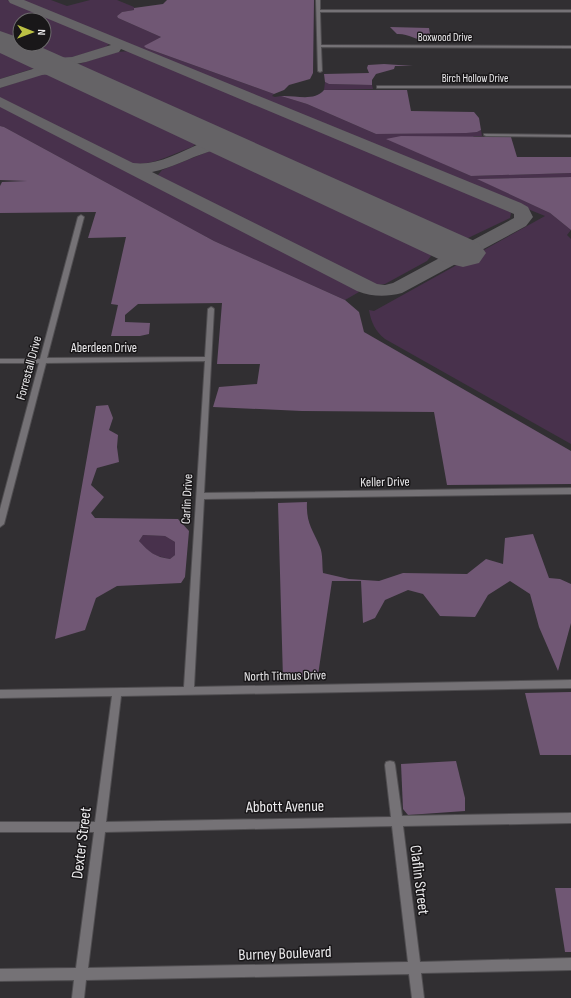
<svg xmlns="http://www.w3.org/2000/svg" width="571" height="998" font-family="'Sofia Sans Condensed',sans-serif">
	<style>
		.green { fill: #48314c }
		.forest { fill: #705774; fill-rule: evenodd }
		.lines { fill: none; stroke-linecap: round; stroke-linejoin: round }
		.taxiway { fill: #656366; fill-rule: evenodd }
		.runway { fill: #656366; fill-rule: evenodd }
		.street-casing { stroke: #504e51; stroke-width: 2 }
		.street { fill: #757276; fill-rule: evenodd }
		.labels { text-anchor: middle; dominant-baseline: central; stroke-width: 3; stroke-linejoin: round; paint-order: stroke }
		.far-street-label { font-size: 11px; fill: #ebeaec; stroke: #191719 }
		.street-label { font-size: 13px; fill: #ebeaec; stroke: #191719 }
		.near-street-label { font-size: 16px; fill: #ebeaec; stroke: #191719 }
	</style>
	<rect width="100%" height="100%" fill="#312f32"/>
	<!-- green -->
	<g class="green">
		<path d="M 0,0 L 7,0 L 105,41 L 109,44 L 106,47 L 66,59 L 58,59 L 21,44 L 44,44 L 44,20 L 20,20 L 20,44 L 0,35 Z"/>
		<path d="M 23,0 L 51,0 L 67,6 L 90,0 L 117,0 L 134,7 L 134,10 L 122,12 L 117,16 L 118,18 L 161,37 L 145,46 L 146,48 L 274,94 L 272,96 L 275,97 L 281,96 L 307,104 L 376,134 L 477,132 L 481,130 L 482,136 L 474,136 L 444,164 L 471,176 L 571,173 L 571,177 L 478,179 L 550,213 L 571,230 L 567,235 L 571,239 L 571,444 L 385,339 C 375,331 371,322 369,310 L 374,311 L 545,216 L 266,102 L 263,99 L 260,99 L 23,1 Z"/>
		<path d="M 0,49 L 34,64 L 35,68 L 0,79 Z"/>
		<path d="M 130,51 L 504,207 L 511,213 L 510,218 L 468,238 L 456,239 L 444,235 L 78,70 L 75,67 L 79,64 L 117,52 Z"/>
		<path d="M 42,74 L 57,75 L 194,138 L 197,143 L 192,147 C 172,154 149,168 128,163 L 0,98 L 0,88 Z"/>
		<path d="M 325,82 L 329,84 L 372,85 L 373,89 L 324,90 Z"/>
		<path d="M 0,105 L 356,288 L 359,292 L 345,300 L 214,241 L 4,127 L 0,126 Z"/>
		<path d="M 210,151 L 225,153 L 423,243 L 428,250 L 431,256 L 427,261 L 385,284 L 375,285 L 365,283 L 160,179 L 158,175 L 162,170 Z"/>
		<path d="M 143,535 L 165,536 L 175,542 L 175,555 L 170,559 C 154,556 149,553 139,541 Z"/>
	</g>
	<!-- forest -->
	<g class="forest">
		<path d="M 167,0 L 314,0 L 313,73 L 310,79 L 289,85 L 284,90 L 274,94 L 146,48 L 144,46 L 161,37 L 118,18 L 117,16 L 122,12 L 134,10 L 134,8 L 163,4 Z"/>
		<path d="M 390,27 L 429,28 L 431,40 C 419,43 409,33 397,34 Z"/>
		<path d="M 384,64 L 413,66 L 395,66 L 394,69 L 376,74 L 372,80 L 372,85 L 329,84 L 325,82 L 324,74 L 369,73 L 367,68 L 368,65 Z"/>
		<path d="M 324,90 L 407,90 L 411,111 L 474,112 L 479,118 L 481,130 L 477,132 L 466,133 L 376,134 L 307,104 L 281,96 C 295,95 314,102 324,90 Z"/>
		<path d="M 0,126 L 4,127 L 214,241 L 345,300 L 359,312 L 364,332 L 571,451 L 571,484 L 447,485 L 434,412 L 302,411 L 213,407 L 219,387 L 257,384 L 260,364 L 217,364 L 222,303 L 138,304 L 125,315 L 125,322 L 150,323 L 149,334 L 140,336 L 111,336 L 118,305 L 111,304 L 126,237 L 88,238 L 96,212 L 0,213 L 0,186 L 2,182 L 27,181 L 0,180 Z"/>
		<path d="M 401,136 L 511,137 L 517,157 L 571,157 L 571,173 L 471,176 L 386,139 Z"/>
		<path d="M 571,177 L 571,230 L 550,213 L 477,179 Z"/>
		<path d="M 108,405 L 113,418 L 109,430 L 118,435 L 117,447 L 119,462 L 97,468 L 91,485 L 104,497 L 91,513 L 95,518 L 178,519 L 189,531 L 185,577 L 181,583 L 117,586 L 96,598 L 85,630 L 55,639 L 96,406 ZM 143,535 L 165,536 L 175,542 L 175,555 L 170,559 C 155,557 149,552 139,541 Z"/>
		<path d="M 307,502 C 306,523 312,528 320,547 C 323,554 322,565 323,573 L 349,579 L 379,581 L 403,573 L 467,574 L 486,559 L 503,564 L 505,538 L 533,534 L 549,578 L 560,579 L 571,584 L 571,623 L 558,671 L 539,627 L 530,594 L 510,581 L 488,595 L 475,617 L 440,616 L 423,594 L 408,590 L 385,600 L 375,618 L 363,623 L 361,581 L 332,581 L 318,675 L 283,679 L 278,503 Z"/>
		<path d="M 571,692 L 571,755 L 540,755 L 525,693 Z"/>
		<path d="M 456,761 L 465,798 L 465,811 L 408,815 L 403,809 L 401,764 Z"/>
		<path d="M 555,888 L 571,888 L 571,952 L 565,952 Z"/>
	</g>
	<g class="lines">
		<!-- taxiway -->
		<path class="taxiway" d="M 8,0 L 24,0 L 521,203 L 528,207 L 533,217 L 526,226 L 402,293 C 386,297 373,297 357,291 L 0,107 L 0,97 L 133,163 C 157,166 178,153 199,144 L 203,140 L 200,136 L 203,133 L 208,131 L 213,133 L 219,140 L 239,145 L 241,148 L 239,151 C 228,154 219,148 208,152 C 189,158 172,168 152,172 L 377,284 L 385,285 L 393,283 L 514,218 L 514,214 L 121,49 L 119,52 L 86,62 L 61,67 L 64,70 L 62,73 L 42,75 L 0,88 L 0,79 L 36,68 L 41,66 L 39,62 L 41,59 L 72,57 L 111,45 L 10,3 Z"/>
		<!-- runway -->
		<path class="runway" d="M 0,31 L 20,38 L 20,44 L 34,44 L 479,243 L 486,253 L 479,263 L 463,267 L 447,263 L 0,53 Z"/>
		<!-- street casing -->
		<g class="street-casing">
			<g id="street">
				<path d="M 316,0 L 320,0 L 320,10 L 571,10 L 571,12 L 320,12 L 321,45 L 571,46 L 571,48 L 321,47 L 322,71 L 320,72 L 318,71 Z"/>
				<path d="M 379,86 L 571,86 L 571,88 L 377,88 L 377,86 Z"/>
				<path d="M 484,134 L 571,135 L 571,137 L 486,136 L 484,135 Z"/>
				<path d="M 81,215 L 84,217 L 47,358 L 205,357 L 208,309 L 211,307 L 213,308 L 214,309 L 204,493 L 571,488 L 571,494 L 204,499 L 194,687 L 571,680 L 571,688 L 121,696 L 106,822 L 391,817 L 385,765 L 386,762 L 390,761 L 394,762 L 395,765 L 402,816 L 571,813 L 571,823 L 403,826 L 420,962 L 571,958 L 571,970 L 421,973 L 424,998 L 412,998 L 409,974 L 86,980 L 84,998 L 72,998 L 74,980 L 0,981 L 0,969 L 76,968 L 94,832 L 0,832 L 0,822 L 95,822 L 112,696 L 0,698 L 0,690 L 184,687 L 205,361 L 46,363 L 4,524 L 0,527 L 0,509 L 39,363 L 0,363 L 0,359 L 40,359 L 78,217 ZM 392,826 L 408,962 L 88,968 L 105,832 Z"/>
			</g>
		</g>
		<!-- street -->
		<use href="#street" class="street"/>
	</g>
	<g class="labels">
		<!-- far-street labels -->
		<g class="far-street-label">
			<text x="445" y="37">Boxwood Drive</text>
			<text x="475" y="78">Birch Hollow Drive</text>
		</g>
		<!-- street labels -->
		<g class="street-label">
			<text x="104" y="348">Aberdeen Drive</text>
			<text transform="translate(29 368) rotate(-75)">Forrestall Drive</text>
			<text transform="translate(385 482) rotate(-1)">Keller Drive</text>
			<text transform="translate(187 499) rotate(-87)">Carlin Drive</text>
			<text transform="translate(285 676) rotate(-1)">North Titmus Drive</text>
		</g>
		<!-- near-street labels -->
		<g class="near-street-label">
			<text transform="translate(285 807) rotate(-1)">Abbott Avenue</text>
			<text transform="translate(82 843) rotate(-83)">Dexter Street</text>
			<text transform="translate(419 880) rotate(83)">Claflin Street</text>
			<text transform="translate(285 954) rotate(-2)">Burney Boulevard</text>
		</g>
	</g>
	<!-- north arrow -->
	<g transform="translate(32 32) rotate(91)"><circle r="19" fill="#191719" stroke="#6d6b6d"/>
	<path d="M0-3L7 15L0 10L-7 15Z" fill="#bbc044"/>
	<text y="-6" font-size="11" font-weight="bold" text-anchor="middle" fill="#ebeaec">N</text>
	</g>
</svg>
